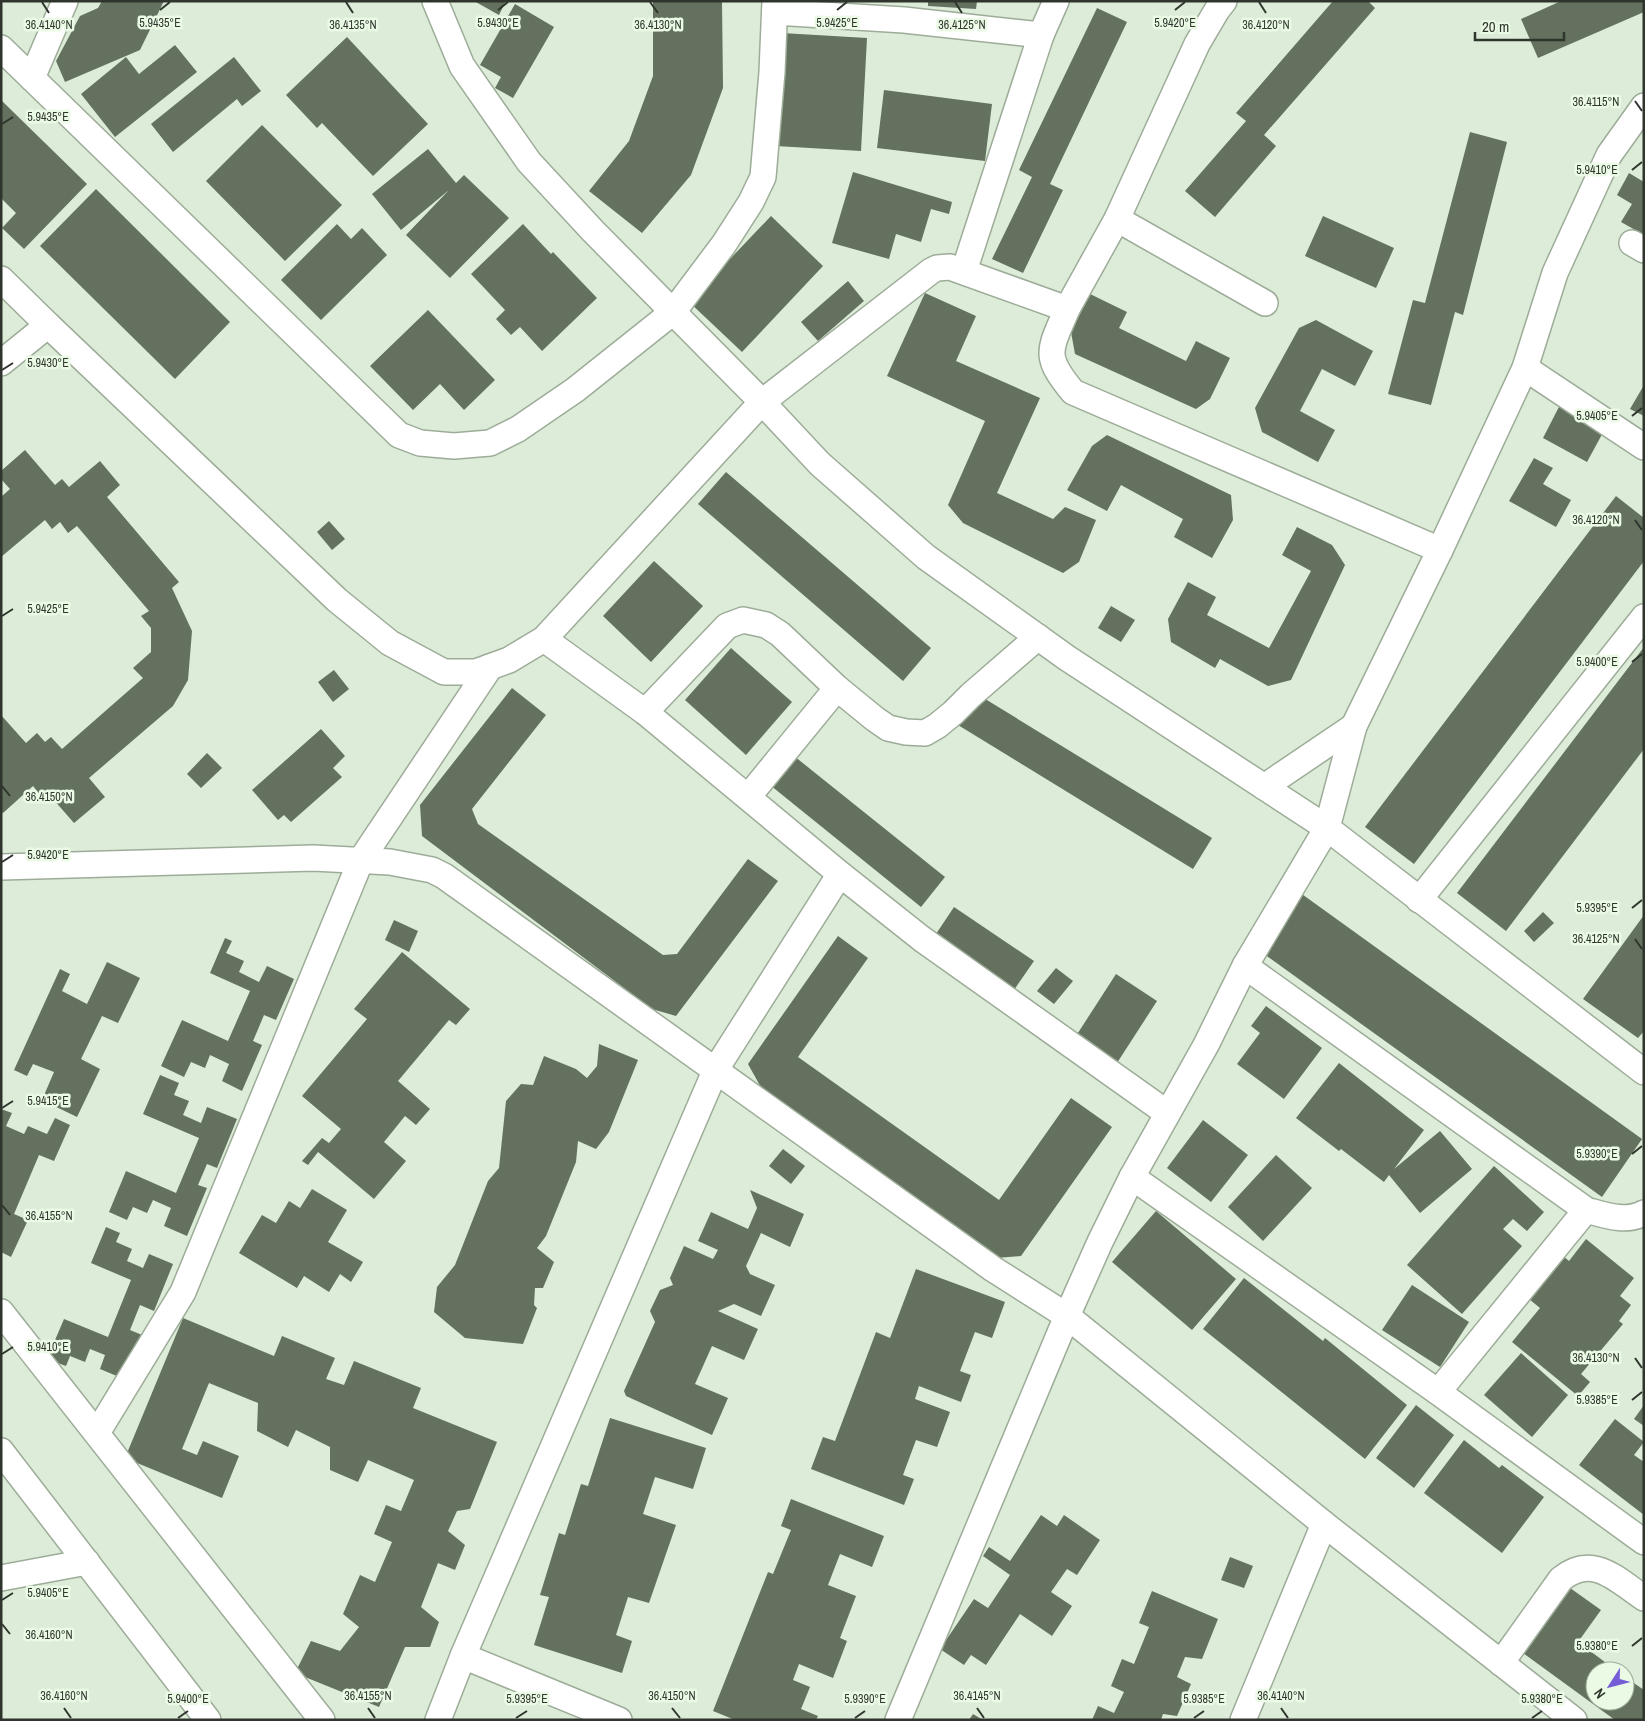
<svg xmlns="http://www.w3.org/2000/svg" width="1645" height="1721" font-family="'Archivo Narrow',sans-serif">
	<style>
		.building { fill: #63715e }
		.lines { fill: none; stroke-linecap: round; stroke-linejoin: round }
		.minor-casing { stroke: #9dac98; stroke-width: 28 }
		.minor { stroke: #fff; stroke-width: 25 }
		.ticks { fill: none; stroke: #2f352d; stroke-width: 2 }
		.ticks-label { font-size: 12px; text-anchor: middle; fill: #2f352d; stroke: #eafae5; stroke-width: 5; stroke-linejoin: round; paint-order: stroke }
	</style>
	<rect width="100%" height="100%" fill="#dcecd8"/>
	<!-- building -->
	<g class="building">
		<path d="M 102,1 L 164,1 L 140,50 L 65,82 L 56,61 L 80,16 L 98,8 Z"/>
		<path d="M 474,1 L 506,1 L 499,15 Z"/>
		<path d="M 653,1 L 722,1 L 723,88 L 691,175 L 642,233 L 589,191 L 629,141 L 653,76 Z"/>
		<path d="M 928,1 L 977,1 L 976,9 L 928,6 Z"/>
		<path d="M 1333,1 L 1368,1 L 1375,8 L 1264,135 L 1276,146 L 1215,217 L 1185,191 L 1246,121 L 1236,113 Z"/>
		<path d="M 1561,1 L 1644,1 L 1644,12 L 1538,58 L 1521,19 Z"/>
		<path d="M 515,4 L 554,27 L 513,98 L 495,88 L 501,77 L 480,65 Z"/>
		<path d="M 1097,8 L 1127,22 L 1050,184 L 1063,190 L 1023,273 L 992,259 L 1032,177 L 1019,170 Z"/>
		<path d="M 782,33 L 867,38 L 861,151 L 776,146 Z"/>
		<path d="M 347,37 L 428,124 L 373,176 L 322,123 L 317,128 L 286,95 Z"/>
		<path d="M 175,45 L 197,72 L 115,137 L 81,94 L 126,57 L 139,74 Z"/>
		<path d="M 234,57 L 261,91 L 242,106 L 237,99 L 173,152 L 151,124 Z"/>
		<path d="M 884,90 L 992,104 L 985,161 L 877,148 Z"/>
		<path d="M 1,100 L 87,184 L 24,249 L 2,228 L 16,213 L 1,198 Z"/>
		<path d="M 262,125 L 342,205 L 285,261 L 206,181 Z"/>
		<path d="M 1470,132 L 1507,142 L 1463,315 L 1455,312 L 1431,405 L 1388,394 L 1413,300 L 1425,303 Z"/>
		<path d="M 428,149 L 456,183 L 464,175 L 509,218 L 450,278 L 406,235 L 449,190 L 401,230 L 372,194 Z"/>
		<path d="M 853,172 L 952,202 L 949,214 L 931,209 L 921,242 L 896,234 L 889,259 L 832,243 Z"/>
		<path d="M 1629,173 L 1644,182 L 1644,235 L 1621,222 L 1632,204 L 1617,195 Z"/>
		<path d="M 96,189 L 230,322 L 175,379 L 40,246 Z"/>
		<path d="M 771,216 L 823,266 L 742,352 L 687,300 L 727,256 L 730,259 Z"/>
		<path d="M 1323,216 L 1394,248 L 1376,288 L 1305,256 Z"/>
		<path d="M 337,224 L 351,239 L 362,228 L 387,255 L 321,320 L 281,280 Z"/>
		<path d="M 523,224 L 551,254 L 553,252 L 597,298 L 542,351 L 520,327 L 511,335 L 496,319 L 505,310 L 471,274 Z"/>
		<path d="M 848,281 L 864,301 L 818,341 L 801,322 Z"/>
		<path d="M 925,293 L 976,316 L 956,361 L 1040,398 L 997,493 L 1053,519 L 1065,507 L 1096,520 L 1079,562 L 1063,573 L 963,523 L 948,505 L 985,421 L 887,376 Z"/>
		<path d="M 1090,294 L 1127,312 L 1119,328 L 1186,361 L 1196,341 L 1230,358 L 1210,399 L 1196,409 L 1075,354 L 1071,332 Z"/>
		<path d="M 428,310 L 495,380 L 464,410 L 440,384 L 413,410 L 370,366 Z"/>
		<path d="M 1316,320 L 1373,351 L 1355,386 L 1322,369 L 1300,411 L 1335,430 L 1318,462 L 1262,432 L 1255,408 L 1299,328 Z"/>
		<path d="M 1644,385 L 1644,416 L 1630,409 Z"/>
		<path d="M 1561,403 L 1606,427 L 1587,462 L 1543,438 Z"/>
		<path d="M 1107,435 L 1231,495 L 1233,520 L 1212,558 L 1174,537 L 1183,519 L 1121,485 L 1107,511 L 1067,490 L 1092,446 Z"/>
		<path d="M 25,450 L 55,485 L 62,479 L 69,487 L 100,461 L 120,485 L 107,497 L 179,582 L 172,588 L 192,631 L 188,680 L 173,706 L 89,778 L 105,797 L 74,823 L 46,791 L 41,796 L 33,786 L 3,813 L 1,811 L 1,715 L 26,743 L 37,733 L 45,742 L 51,737 L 62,749 L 143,678 L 133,668 L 151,652 L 151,628 L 141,616 L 149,611 L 77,526 L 68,533 L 60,522 L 52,529 L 45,520 L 1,557 L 1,497 L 10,489 L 1,479 L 1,471 Z"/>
		<path d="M 1534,458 L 1553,468 L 1543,484 L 1571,500 L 1556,527 L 1509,501 Z"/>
		<path d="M 726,472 L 931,648 L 903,681 L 698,504 Z"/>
		<path d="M 1616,496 L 1644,518 L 1644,561 L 1414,864 L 1365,827 Z"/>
		<path d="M 329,521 L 345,539 L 332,550 L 317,532 Z"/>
		<path d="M 1297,527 L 1332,545 L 1345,565 L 1291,680 L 1268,686 L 1220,659 L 1215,668 L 1171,642 L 1168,619 L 1188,582 L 1216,597 L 1207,615 L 1269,648 L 1311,571 L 1282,555 Z"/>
		<path d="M 654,561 L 703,606 L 651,662 L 603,616 Z"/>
		<path d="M 1111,606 L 1135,620 L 1121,642 L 1098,628 Z"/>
		<path d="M 1644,647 L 1644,749 L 1506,931 L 1457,893 Z"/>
		<path d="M 731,648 L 792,702 L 746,755 L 685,700 Z"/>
		<path d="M 334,670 L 349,689 L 333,702 L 318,682 Z"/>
		<path d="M 512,688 L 546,715 L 472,809 L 478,824 L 663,955 L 677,954 L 748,859 L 778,881 L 676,1016 L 652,1009 L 422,836 L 420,805 Z"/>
		<path d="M 977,694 L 1212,838 L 1193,869 L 958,725 Z"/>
		<path d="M 321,729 L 345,756 L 333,768 L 342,777 L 291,822 L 284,815 L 278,820 L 252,790 Z"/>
		<path d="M 207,753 L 222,768 L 201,788 L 187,774 Z"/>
		<path d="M 794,756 L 945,877 L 921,907 L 770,785 Z"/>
		<path d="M 1299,892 L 1642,1139 L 1602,1197 L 1257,949 Z"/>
		<path d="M 954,907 L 1034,961 L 1014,990 L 934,937 Z"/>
		<path d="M 1543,912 L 1554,923 L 1534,942 L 1524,931 Z"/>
		<path d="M 1644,915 L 1644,1031 L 1638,1038 L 1583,999 Z"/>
		<path d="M 394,920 L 418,931 L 409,952 L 385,940 Z"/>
		<path d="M 838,936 L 868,958 L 798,1057 L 999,1200 L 1071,1098 L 1112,1127 L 1021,1256 L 996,1258 L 763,1091 L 748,1064 Z"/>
		<path d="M 225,938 L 232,941 L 226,953 L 244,961 L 239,972 L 259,982 L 267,966 L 294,979 L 276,1020 L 264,1015 L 253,1041 L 262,1045 L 242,1091 L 222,1081 L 229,1064 L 210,1055 L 205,1068 L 191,1062 L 184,1077 L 161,1066 L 182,1020 L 228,1041 L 250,991 L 210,973 Z"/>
		<path d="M 402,952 L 470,1009 L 456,1025 L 449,1020 L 398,1081 L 430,1109 L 416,1125 L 405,1116 L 384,1142 L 406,1161 L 374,1199 L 318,1152 L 308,1165 L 302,1161 L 322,1138 L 329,1143 L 341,1129 L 302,1096 L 367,1019 L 354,1009 Z"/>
		<path d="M 107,962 L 140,978 L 118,1023 L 102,1016 L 81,1059 L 100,1069 L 77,1117 L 42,1100 L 54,1072 L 33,1064 L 27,1076 L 14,1070 L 60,969 L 70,974 L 62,991 L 87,1004 Z"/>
		<path d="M 1056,968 L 1073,981 L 1054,1004 L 1037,991 Z"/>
		<path d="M 1116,974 L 1157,1001 L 1117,1063 L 1076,1036 Z"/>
		<path d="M 1266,1006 L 1322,1048 L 1284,1099 L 1237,1064 L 1260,1033 L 1251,1026 Z"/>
		<path d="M 599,1044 L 638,1060 L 609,1132 L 596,1149 L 578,1141 L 576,1162 L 546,1236 L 537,1248 L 554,1262 L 543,1288 L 535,1288 L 534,1305 L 537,1308 L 523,1344 L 465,1338 L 434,1312 L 437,1287 L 455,1265 L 488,1181 L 499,1168 L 506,1101 L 521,1084 L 533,1085 L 544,1056 L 576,1069 L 587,1078 L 597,1066 Z"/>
		<path d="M 1339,1063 L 1424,1130 L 1394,1169 L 1440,1131 L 1472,1169 L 1420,1213 L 1389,1175 L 1384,1182 L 1341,1149 L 1339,1151 L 1296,1118 Z"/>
		<path d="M 160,1075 L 179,1083 L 174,1095 L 189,1101 L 183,1115 L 201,1123 L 207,1107 L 237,1119 L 217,1168 L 207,1164 L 198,1185 L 207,1188 L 187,1236 L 164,1226 L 171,1208 L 153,1200 L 147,1213 L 133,1207 L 127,1220 L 109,1212 L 126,1171 L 176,1193 L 199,1138 L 143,1114 Z"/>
		<path d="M 1,1109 L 12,1113 L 6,1126 L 24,1134 L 28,1126 L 47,1134 L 55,1118 L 70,1125 L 54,1161 L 39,1155 L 14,1214 L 28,1220 L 11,1257 L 1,1252 Z"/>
		<path d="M 1203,1120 L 1248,1155 L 1211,1202 L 1167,1168 Z"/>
		<path d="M 783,1149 L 805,1166 L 791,1184 L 769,1166 Z"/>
		<path d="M 1276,1155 L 1312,1188 L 1263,1241 L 1228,1207 Z"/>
		<path d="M 1494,1166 L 1544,1212 L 1527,1231 L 1513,1219 L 1503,1229 L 1522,1246 L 1462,1314 L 1407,1265 Z"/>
		<path d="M 312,1189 L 347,1210 L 328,1242 L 363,1262 L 351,1282 L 340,1274 L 329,1292 L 304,1276 L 297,1288 L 239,1253 L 262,1215 L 276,1223 L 289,1201 L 300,1208 Z"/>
		<path d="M 750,1190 L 804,1214 L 790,1247 L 761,1233 L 746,1266 L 750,1274 L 775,1285 L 761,1316 L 734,1304 L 718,1311 L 758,1329 L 744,1360 L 712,1346 L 695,1384 L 728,1398 L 712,1435 L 626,1396 L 624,1391 L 655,1322 L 650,1311 L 660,1290 L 673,1285 L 670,1278 L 684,1246 L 713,1259 L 718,1250 L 698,1241 L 711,1212 L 748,1229 L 757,1208 Z"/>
		<path d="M 1156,1211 L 1236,1279 L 1192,1330 L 1112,1262 Z"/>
		<path d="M 106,1227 L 120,1233 L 116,1242 L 132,1249 L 127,1261 L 143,1268 L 149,1254 L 173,1264 L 154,1311 L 140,1305 L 130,1330 L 142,1335 L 124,1379 L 100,1369 L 105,1355 L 90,1349 L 85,1362 L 70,1356 L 66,1366 L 47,1359 L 64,1319 L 108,1337 L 131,1280 L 91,1263 Z"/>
		<path d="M 1586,1239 L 1634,1278 L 1620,1296 L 1631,1305 L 1619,1321 L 1623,1324 L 1581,1374 L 1590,1382 L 1578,1396 L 1512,1342 L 1540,1308 L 1529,1299 L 1563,1256 L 1569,1261 Z"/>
		<path d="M 916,1269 L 1005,1302 L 992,1338 L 975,1332 L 960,1371 L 971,1375 L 961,1402 L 919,1386 L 915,1399 L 950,1412 L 937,1447 L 916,1440 L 903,1475 L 914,1479 L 904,1505 L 811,1469 L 823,1437 L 835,1441 L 876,1332 L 890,1338 Z"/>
		<path d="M 1244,1278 L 1323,1341 L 1325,1338 L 1407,1405 L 1365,1459 L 1203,1329 Z"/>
		<path d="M 1412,1285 L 1469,1322 L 1440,1367 L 1382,1330 Z"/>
		<path d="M 183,1318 L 274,1356 L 282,1336 L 335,1358 L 326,1379 L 344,1385 L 354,1361 L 421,1388 L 413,1408 L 497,1442 L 470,1509 L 457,1511 L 448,1531 L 465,1545 L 455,1570 L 438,1563 L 421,1607 L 439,1622 L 430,1647 L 405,1647 L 379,1707 L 295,1673 L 311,1641 L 340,1651 L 359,1627 L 343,1614 L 360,1575 L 375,1582 L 392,1542 L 374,1534 L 386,1505 L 401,1511 L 414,1480 L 368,1460 L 358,1482 L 330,1470 L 330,1447 L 296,1430 L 288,1447 L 257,1431 L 258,1403 L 209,1383 L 182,1449 L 197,1455 L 203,1441 L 239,1456 L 222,1498 L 125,1458 Z"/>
		<path d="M 1521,1353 L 1568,1395 L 1532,1437 L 1484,1395 Z"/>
		<path d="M 1416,1405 L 1454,1435 L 1414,1488 L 1376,1458 Z"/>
		<path d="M 1644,1405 L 1644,1426 L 1634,1419 Z"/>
		<path d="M 610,1418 L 706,1448 L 693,1489 L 655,1477 L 643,1514 L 676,1525 L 649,1603 L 628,1597 L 616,1635 L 632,1641 L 622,1673 L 534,1645 L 549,1597 L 540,1595 L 559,1533 L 565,1535 L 581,1484 L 588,1486 Z"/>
		<path d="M 1615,1419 L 1644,1442 L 1634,1455 L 1644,1462 L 1644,1515 L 1579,1465 Z"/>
		<path d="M 1464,1440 L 1499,1468 L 1502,1465 L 1544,1497 L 1502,1553 L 1424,1493 Z"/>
		<path d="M 791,1499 L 884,1536 L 872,1567 L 840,1554 L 828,1585 L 856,1596 L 840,1638 L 847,1641 L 833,1678 L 799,1664 L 793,1680 L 810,1687 L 801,1709 L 818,1716 L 816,1720 L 735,1720 L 713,1711 L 768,1572 L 773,1574 L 791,1530 L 781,1526 Z"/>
		<path d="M 1041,1515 L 1057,1526 L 1064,1515 L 1100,1540 L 1077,1575 L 1067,1569 L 1051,1592 L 1072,1606 L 1052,1636 L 1020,1614 L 986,1665 L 971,1655 L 964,1665 L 940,1649 L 974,1599 L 988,1608 L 1010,1575 L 983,1556 L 989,1547 L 1010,1561 Z"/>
		<path d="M 1230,1557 L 1253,1566 L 1244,1588 L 1221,1580 Z"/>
		<path d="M 1563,1583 L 1601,1610 L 1578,1642 L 1617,1671 L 1595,1671 L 1595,1701 L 1625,1701 L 1625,1677 L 1644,1690 L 1644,1720 L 1615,1720 L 1516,1648 Z"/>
		<path d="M 1152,1591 L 1218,1619 L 1202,1659 L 1185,1657 L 1177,1677 L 1191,1684 L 1177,1716 L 1163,1714 L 1161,1720 L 1092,1720 L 1098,1706 L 1114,1713 L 1124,1692 L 1111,1686 L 1122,1659 L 1134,1664 L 1149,1627 L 1139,1623 Z"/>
		<path d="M 973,1714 L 983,1720 L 969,1720 Z"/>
	</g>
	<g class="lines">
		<!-- minor casing -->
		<g class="minor-casing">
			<g id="minor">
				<path d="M 435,1 L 462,66 L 529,162 L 593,231 L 762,402 L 820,464 L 926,557 L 1067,658 L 1327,828 L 1644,1072"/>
				<path d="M 775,12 L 904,20 L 1041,35"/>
				<path d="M 1,48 L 399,435 L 420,443 L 454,446 L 490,443 L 518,429 L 575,390 L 673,312 L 724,244 L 751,202 L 763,177 L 772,72 L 775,1"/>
				<path d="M 32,78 L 65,1"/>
				<path d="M 1117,219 L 1265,303"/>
				<path d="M 1632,243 L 1644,250"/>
				<path d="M 964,271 L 1041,35 L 1056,1"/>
				<path d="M 1,279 L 48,325"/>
				<path d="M 1067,309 L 1117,219 L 1197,44 L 1217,10 L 1224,1"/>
				<path d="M 1,363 L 48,325 L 337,600 L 390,643 L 444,672 L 476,672 L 509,660 L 544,639 L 762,402 L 931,271 L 937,268 L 950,267 L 1067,309 C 1050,350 1042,355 1073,392 L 1440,550"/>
				<path d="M 1525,368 L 1644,447"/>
				<path d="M 544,639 L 645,712 L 840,874 L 922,939 L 1167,1113"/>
				<path d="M 645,712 L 727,626 L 743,620 L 766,625 L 780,634 L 837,688 L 875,719 L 888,728 L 906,732 L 925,733 L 937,726 L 953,713 L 971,695 L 1038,637"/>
				<path d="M 1264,787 L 1354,726"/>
				<path d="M 748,797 L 837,688"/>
				<path d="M 1,867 L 313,858 L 390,862 L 432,870 L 444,876 L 993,1269 L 1067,1316 L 1100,1242 L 1132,1177 L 1206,1045 L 1245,966 L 1327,828 L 1354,726 L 1440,550 L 1525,368 L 1555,273 L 1609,155 L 1644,106"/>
				<path d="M 1419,900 L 1644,617"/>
				<path d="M 1245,966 L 1586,1210 C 1605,1215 1625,1223 1644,1213"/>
				<path d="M 1132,1177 L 1438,1392 L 1644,1542"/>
				<path d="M 1,1312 L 322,1720"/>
				<path d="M 1438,1392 L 1586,1210"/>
				<path d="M 97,1433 L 183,1292 L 361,860 L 490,667"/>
				<path d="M 1,1451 L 208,1720"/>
				<path d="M 1324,1524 L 1574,1720"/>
				<path d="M 1,1578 L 87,1562"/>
				<path d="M 463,1656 L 619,1720"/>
				<path d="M 1501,1663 L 1561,1579 C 1593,1553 1617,1580 1644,1598"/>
				<path d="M 438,1720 L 463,1656 L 716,1069 L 840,874"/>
				<path d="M 898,1720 L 1067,1316 L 1324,1524 L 1243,1720"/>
			</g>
		</g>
		<!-- minor -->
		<use href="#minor" class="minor"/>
	</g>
	<!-- ticks -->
	<path class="ticks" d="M 42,2 L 49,13M 346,2 L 353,13M 650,2 L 658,13M 955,2 L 962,13M 1259,2 L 1266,13M 160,10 L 170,2M 498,10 L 508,2M 837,10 L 847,2M 1175,10 L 1185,2M 1635,101 L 1642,111M 2,124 L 13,117M 1632,170 L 1642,162M 2,370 L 13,363M 1632,416 L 1642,408M 1635,520 L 1642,530M 2,616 L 13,609M 1632,662 L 1642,654M 2,786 L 10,796M 2,862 L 13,855M 1632,908 L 1642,900M 1635,939 L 1642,949M 2,1108 L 13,1101M 1632,1154 L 1642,1146M 2,1205 L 10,1215M 2,1354 L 13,1347M 1635,1358 L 1642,1368M 1632,1400 L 1642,1392M 2,1600 L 13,1593M 2,1624 L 10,1634M 1632,1646 L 1642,1638M 64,1708 L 71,1718M 368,1708 L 375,1718M 672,1708 L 680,1718M 977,1708 L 984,1718M 1281,1708 L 1288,1718M 178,1718 L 188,1711M 516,1718 L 527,1711M 855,1718 L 865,1711M 1194,1718 L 1204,1711M 1532,1718 L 1542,1711"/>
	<g class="ticks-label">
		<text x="160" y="27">5.9435°E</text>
		<text x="498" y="27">5.9430°E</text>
		<text x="837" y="27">5.9425°E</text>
		<text x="1175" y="27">5.9420°E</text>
		<text x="49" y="29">36.4140°N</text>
		<text x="353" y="29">36.4135°N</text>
		<text x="658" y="29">36.4130°N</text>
		<text x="962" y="29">36.4125°N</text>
		<text x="1266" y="29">36.4120°N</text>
		<text x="1596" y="106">36.4115°N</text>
		<text x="48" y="121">5.9435°E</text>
		<text x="1597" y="174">5.9410°E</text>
		<text x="48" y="367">5.9430°E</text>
		<text x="1597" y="420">5.9405°E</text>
		<text x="1596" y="524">36.4120°N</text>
		<text x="48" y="613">5.9425°E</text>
		<text x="1597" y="666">5.9400°E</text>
		<text x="49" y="801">36.4150°N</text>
		<text x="48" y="859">5.9420°E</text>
		<text x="1597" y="912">5.9395°E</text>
		<text x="1596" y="943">36.4125°N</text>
		<text x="48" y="1105">5.9415°E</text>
		<text x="1597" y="1158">5.9390°E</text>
		<text x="49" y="1220">36.4155°N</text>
		<text x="48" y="1351">5.9410°E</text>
		<text x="1596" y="1362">36.4130°N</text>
		<text x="1597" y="1404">5.9385°E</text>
		<text x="48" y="1597">5.9405°E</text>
		<text x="49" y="1639">36.4160°N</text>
		<text x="1597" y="1650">5.9380°E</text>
		<text x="64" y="1700">36.4160°N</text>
		<text x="368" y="1700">36.4155°N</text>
		<text x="672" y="1700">36.4150°N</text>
		<text x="977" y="1700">36.4145°N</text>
		<text x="1281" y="1700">36.4140°N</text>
		<text x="188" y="1703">5.9400°E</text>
		<text x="527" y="1703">5.9395°E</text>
		<text x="865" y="1703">5.9390°E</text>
		<text x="1204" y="1703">5.9385°E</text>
		<text x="1542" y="1703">5.9380°E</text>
	</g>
	<!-- border -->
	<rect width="1645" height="1721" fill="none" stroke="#2f352d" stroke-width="5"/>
	<!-- north arrow -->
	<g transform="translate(1610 1686) rotate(234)"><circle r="24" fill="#eafae5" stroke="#9fab9b"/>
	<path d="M0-4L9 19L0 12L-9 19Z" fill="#755dd7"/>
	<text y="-8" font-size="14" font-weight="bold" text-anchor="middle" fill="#2f352d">N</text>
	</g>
	<!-- scale -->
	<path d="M1475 32v8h89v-8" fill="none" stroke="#2f352d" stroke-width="2.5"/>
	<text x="1482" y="32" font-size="15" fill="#2f352d" stroke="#eafae5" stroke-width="4" paint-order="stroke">20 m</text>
</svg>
